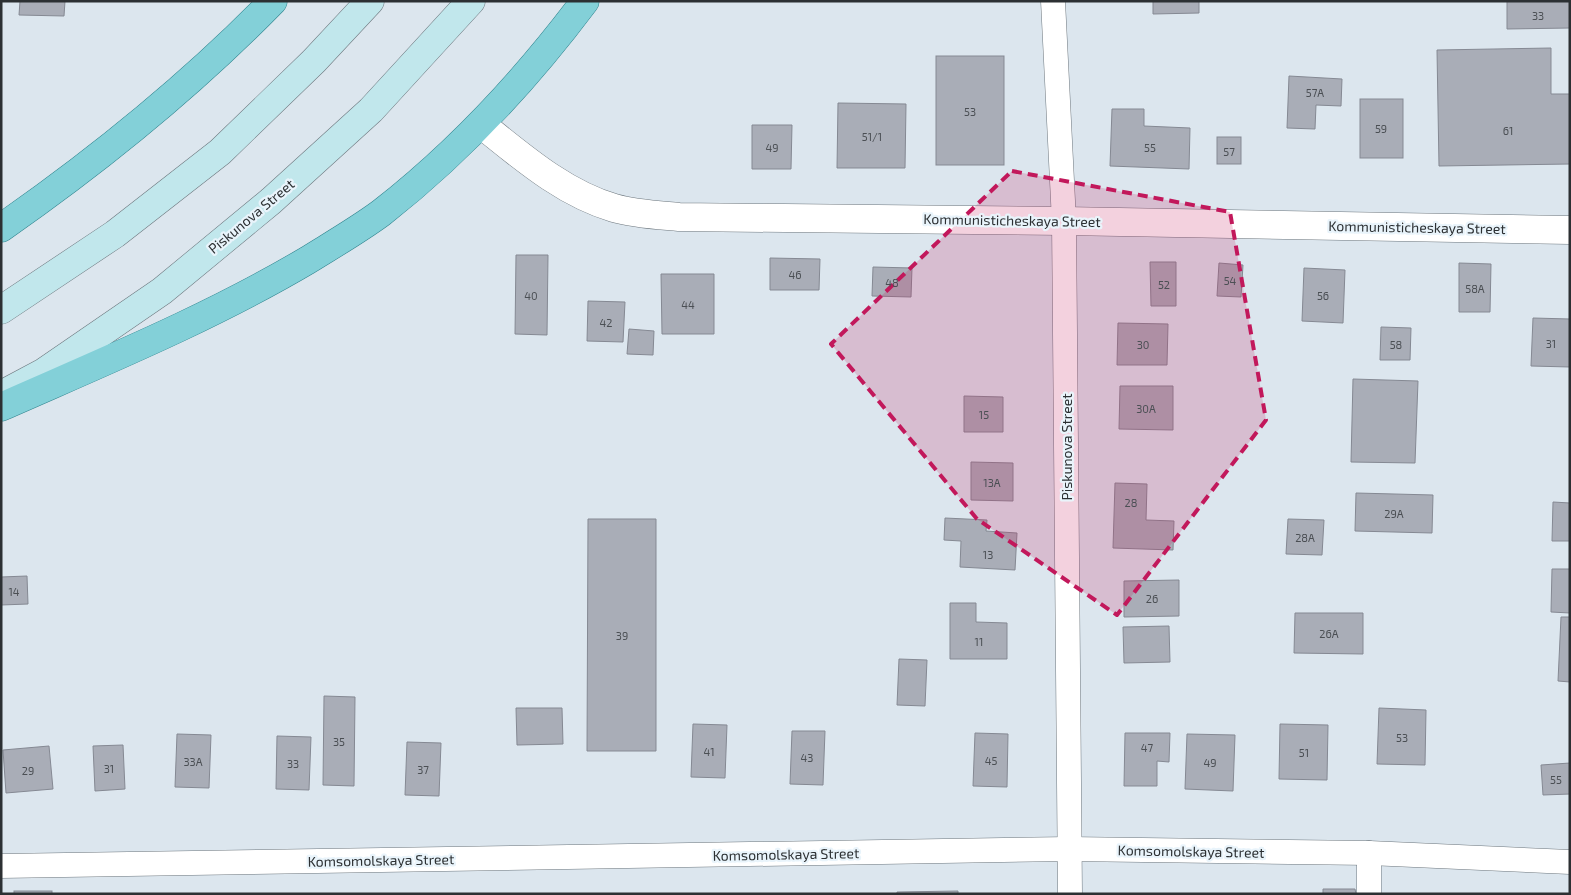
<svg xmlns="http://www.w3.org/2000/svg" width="1571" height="895" font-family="'Exo 2',sans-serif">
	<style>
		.building { fill: #a9adb7; stroke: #858993 }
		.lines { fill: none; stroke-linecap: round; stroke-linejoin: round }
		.minor-casing { stroke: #6d777e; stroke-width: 25 }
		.tertiary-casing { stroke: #6d777e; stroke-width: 29 }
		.secondary-casing { stroke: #6d777e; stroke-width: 29 }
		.primary-casing { stroke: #2f838d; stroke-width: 29 }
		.minor { stroke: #fff; stroke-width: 24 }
		.tertiary { stroke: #fff; stroke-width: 28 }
		.secondary { stroke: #c1e7ec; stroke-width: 28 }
		.primary { stroke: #83d0d8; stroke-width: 28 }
		.marked { fill: #c2185b; fill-opacity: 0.2; stroke: #c2185b; stroke-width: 4; stroke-dasharray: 10 6; stroke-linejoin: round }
		.labels { text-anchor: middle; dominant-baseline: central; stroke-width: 4.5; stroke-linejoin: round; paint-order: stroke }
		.number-label { font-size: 11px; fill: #4b4f54 }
		.street-label { font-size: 14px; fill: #2c3033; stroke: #e9f4fb }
	</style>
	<rect width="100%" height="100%" fill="#dce6ee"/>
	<!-- building -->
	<g class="building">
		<path d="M 20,1 L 65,1 L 64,16 L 19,15 Z"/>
		<path d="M 1153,1 L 1199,1 L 1199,13 L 1153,14 Z"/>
		<path d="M 1507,1 L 1570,1 L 1570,28 L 1507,29 Z"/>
		<path d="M 1551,48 L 1551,94 L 1570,94 L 1570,164 L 1439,166 L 1437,50 Z"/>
		<rect x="936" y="56" width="68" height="109"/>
		<path d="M 1289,76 L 1342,79 L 1341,106 L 1316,105 L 1315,129 L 1287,128 Z"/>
		<rect x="1360" y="99" width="43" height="59"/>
		<path d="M 838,103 L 906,104 L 905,168 L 837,168 Z"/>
		<path d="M 1112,109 L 1144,109 L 1144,126 L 1190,128 L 1189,169 L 1110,166 Z"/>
		<path d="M 752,125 L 792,125 L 791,169 L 752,169 Z"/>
		<rect x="1217" y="137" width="24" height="27"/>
		<path d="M 516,255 L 548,255 L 547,335 L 515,334 Z"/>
		<path d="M 770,258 L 820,259 L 819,290 L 770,290 Z"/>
		<path d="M 1150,262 L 1176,262 L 1176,306 L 1151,306 Z"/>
		<path d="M 1219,263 L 1243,265 L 1241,297 L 1217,296 Z"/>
		<path d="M 1459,263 L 1491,264 L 1490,312 L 1459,312 Z"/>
		<path d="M 873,267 L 912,268 L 911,297 L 872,296 Z"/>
		<path d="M 1304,268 L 1345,270 L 1343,323 L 1302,321 Z"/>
		<path d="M 661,274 L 714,274 L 714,334 L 662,334 Z"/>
		<path d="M 588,301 L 625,302 L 623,342 L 587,341 Z"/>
		<path d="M 1533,318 L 1570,319 L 1570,367 L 1531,366 Z"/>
		<path d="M 1118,323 L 1168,324 L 1167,365 L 1117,365 Z"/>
		<path d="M 1381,327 L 1411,328 L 1410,360 L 1380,360 Z"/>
		<path d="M 629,329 L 654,331 L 653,355 L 627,354 Z"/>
		<path d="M 1353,379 L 1418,381 L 1415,463 L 1351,462 Z"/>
		<path d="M 1120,386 L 1173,386 L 1173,430 L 1119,429 Z"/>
		<path d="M 964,396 L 1003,397 L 1003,432 L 964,432 Z"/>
		<path d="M 971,462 L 1013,463 L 1013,501 L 971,500 Z"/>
		<path d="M 1115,483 L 1147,484 L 1146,520 L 1174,521 L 1173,550 L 1113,548 Z"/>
		<path d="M 1356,493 L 1433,495 L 1432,533 L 1355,531 Z"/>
		<path d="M 1553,502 L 1570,503 L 1570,541 L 1552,541 Z"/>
		<path d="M 945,518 L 987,520 L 986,531 L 1017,533 L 1015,570 L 960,567 L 961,541 L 944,540 Z"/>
		<path d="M 588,519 L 656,519 L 656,751 L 587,751 Z"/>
		<path d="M 1288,519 L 1324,520 L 1322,555 L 1286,554 Z"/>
		<path d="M 1552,569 L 1570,569 L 1570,613 L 1551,612 Z"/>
		<path d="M 27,576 L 28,604 L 1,605 L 1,577 Z"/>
		<path d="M 1179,580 L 1179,616 L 1124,617 L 1124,581 Z"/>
		<path d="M 950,603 L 976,603 L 976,622 L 1007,623 L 1007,659 L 950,659 Z"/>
		<path d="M 1295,613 L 1363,613 L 1363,654 L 1294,653 Z"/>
		<path d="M 1561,617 L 1570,617 L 1570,682 L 1558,681 Z"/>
		<path d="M 1169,626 L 1170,662 L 1124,663 L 1123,627 Z"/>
		<path d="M 899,659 L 927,660 L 925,706 L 897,705 Z"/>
		<path d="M 324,696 L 355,697 L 354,786 L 323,785 Z"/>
		<path d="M 516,708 L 562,708 L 563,744 L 517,745 Z"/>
		<path d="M 1379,708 L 1426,710 L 1425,765 L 1377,764 Z"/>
		<path d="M 693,724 L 727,725 L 725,778 L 691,777 Z"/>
		<path d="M 1280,724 L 1328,725 L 1327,780 L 1279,779 Z"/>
		<path d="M 792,731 L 825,731 L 823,785 L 790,784 Z"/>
		<path d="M 975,733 L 1008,734 L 1007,787 L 973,786 Z"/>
		<path d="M 1125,733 L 1170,733 L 1169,762 L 1157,761 L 1157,786 L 1124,786 Z"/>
		<path d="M 177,734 L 211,735 L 209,788 L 175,787 Z"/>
		<path d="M 1187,734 L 1235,735 L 1233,791 L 1185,789 Z"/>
		<path d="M 277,736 L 311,737 L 309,790 L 276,789 Z"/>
		<path d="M 407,742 L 441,743 L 439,796 L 405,795 Z"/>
		<path d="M 123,745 L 125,789 L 95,791 L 93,746 Z"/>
		<path d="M 49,746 L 53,789 L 6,793 L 3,750 Z"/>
		<path d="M 1570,763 L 1570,794 L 1543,795 L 1541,765 Z"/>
		<path d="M 1323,889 L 1355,889 L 1356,894 L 1323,894 Z"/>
		<rect x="14" y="891" width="38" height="3"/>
		<path d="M 958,891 L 958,894 L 897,894 L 897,892 Z"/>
	</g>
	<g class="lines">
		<!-- minor casing -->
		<g class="minor-casing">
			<g id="minor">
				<path d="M 1053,1 L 1064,221 L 1070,894"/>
				<path d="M 1369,853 L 1369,894"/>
				<path d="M 1,866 L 1069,849 L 1369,853 L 1570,862"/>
			</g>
		</g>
		<!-- tertiary casing -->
		<g class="tertiary-casing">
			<path id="tertiary" d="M 481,124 C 521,156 563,193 614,208 C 635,214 657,215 679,217 L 1064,221 L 1570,230"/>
		</g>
		<!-- secondary casing -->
		<g class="secondary-casing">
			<g id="secondary">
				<path d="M 1,310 L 115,234 L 220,152 L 314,61 L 370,1"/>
				<path d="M 1,395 L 44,372 L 162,291 L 271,201 L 371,110 L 471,1"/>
			</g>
		</g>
		<!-- primary casing -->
		<g class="primary-casing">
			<g id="primary">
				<path d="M 1,228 C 97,161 191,85 273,1"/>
				<path d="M 1,407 C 105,361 210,318 308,260 C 332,245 358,230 381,213 C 459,152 525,81 585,1"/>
			</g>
		</g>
		<!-- minor -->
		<use href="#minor" class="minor"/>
		<!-- tertiary -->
		<use href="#tertiary" class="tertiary"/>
		<!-- secondary -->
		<use href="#secondary" class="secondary"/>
		<!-- primary -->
		<use href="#primary" class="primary"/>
	</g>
	<!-- marked area -->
	<path class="marked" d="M 1012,171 L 1230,212 L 1266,420 L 1117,615 L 977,519 L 831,344 Z"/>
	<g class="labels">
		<!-- number labels -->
		<g class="number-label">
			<text x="1538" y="15">33</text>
			<text x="1315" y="92">57А</text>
			<text x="970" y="111">53</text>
			<text x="1381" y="128">59</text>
			<text x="1508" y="130">61</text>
			<text x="872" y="136">51/1</text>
			<text x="772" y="147">49</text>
			<text x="1150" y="147">55</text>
			<text x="1229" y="151">57</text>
			<text x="795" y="274">46</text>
			<text x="1230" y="280">54</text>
			<text x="892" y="282">48</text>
			<text x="1164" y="284">52</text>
			<text x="1475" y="288">58А</text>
			<text x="531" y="295">40</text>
			<text x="1323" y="295">56</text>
			<text x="688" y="304">44</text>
			<text x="606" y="322">42</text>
			<text x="1551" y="343">31</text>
			<text x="1143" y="344">30</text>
			<text x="1396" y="344">58</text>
			<text x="1146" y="408">30А</text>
			<text x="984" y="414">15</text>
			<text x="992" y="482">13А</text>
			<text x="1131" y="502">28</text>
			<text x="1394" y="513">29А</text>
			<text x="1305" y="537">28А</text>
			<text x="988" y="554">13</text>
			<text x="14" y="591">14</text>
			<text x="1152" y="598">26</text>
			<text x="1329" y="633">26А</text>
			<text x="622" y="635">39</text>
			<text x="979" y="641">11</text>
			<text x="1402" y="737">53</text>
			<text x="339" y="741">35</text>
			<text x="1147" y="747">47</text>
			<text x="709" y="751">41</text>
			<text x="1304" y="752">51</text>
			<text x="807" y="757">43</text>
			<text x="991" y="760">45</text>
			<text x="193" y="761">33А</text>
			<text x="1210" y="762">49</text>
			<text x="293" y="763">33</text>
			<text x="109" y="768">31</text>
			<text x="423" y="769">37</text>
			<text x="28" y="770">29</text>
			<text x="1556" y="779">55</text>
		</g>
		<!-- street labels -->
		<g class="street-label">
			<text transform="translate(251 216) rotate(-40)">Piskunova Street</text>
			<text transform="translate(1012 220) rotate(1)">Kommunisticheskaya Street</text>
			<text transform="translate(1417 227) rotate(1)">Kommunisticheskaya Street</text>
			<text transform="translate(1066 447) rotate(-90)">Piskunova Street</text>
			<text transform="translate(1191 851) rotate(1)">Komsomolskaya Street</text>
			<text transform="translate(786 854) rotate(-1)">Komsomolskaya Street</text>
			<text transform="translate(381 860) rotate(-1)">Komsomolskaya Street</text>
		</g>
	</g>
	<!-- border -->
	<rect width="1571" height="895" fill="none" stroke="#2c3033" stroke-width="5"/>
</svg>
